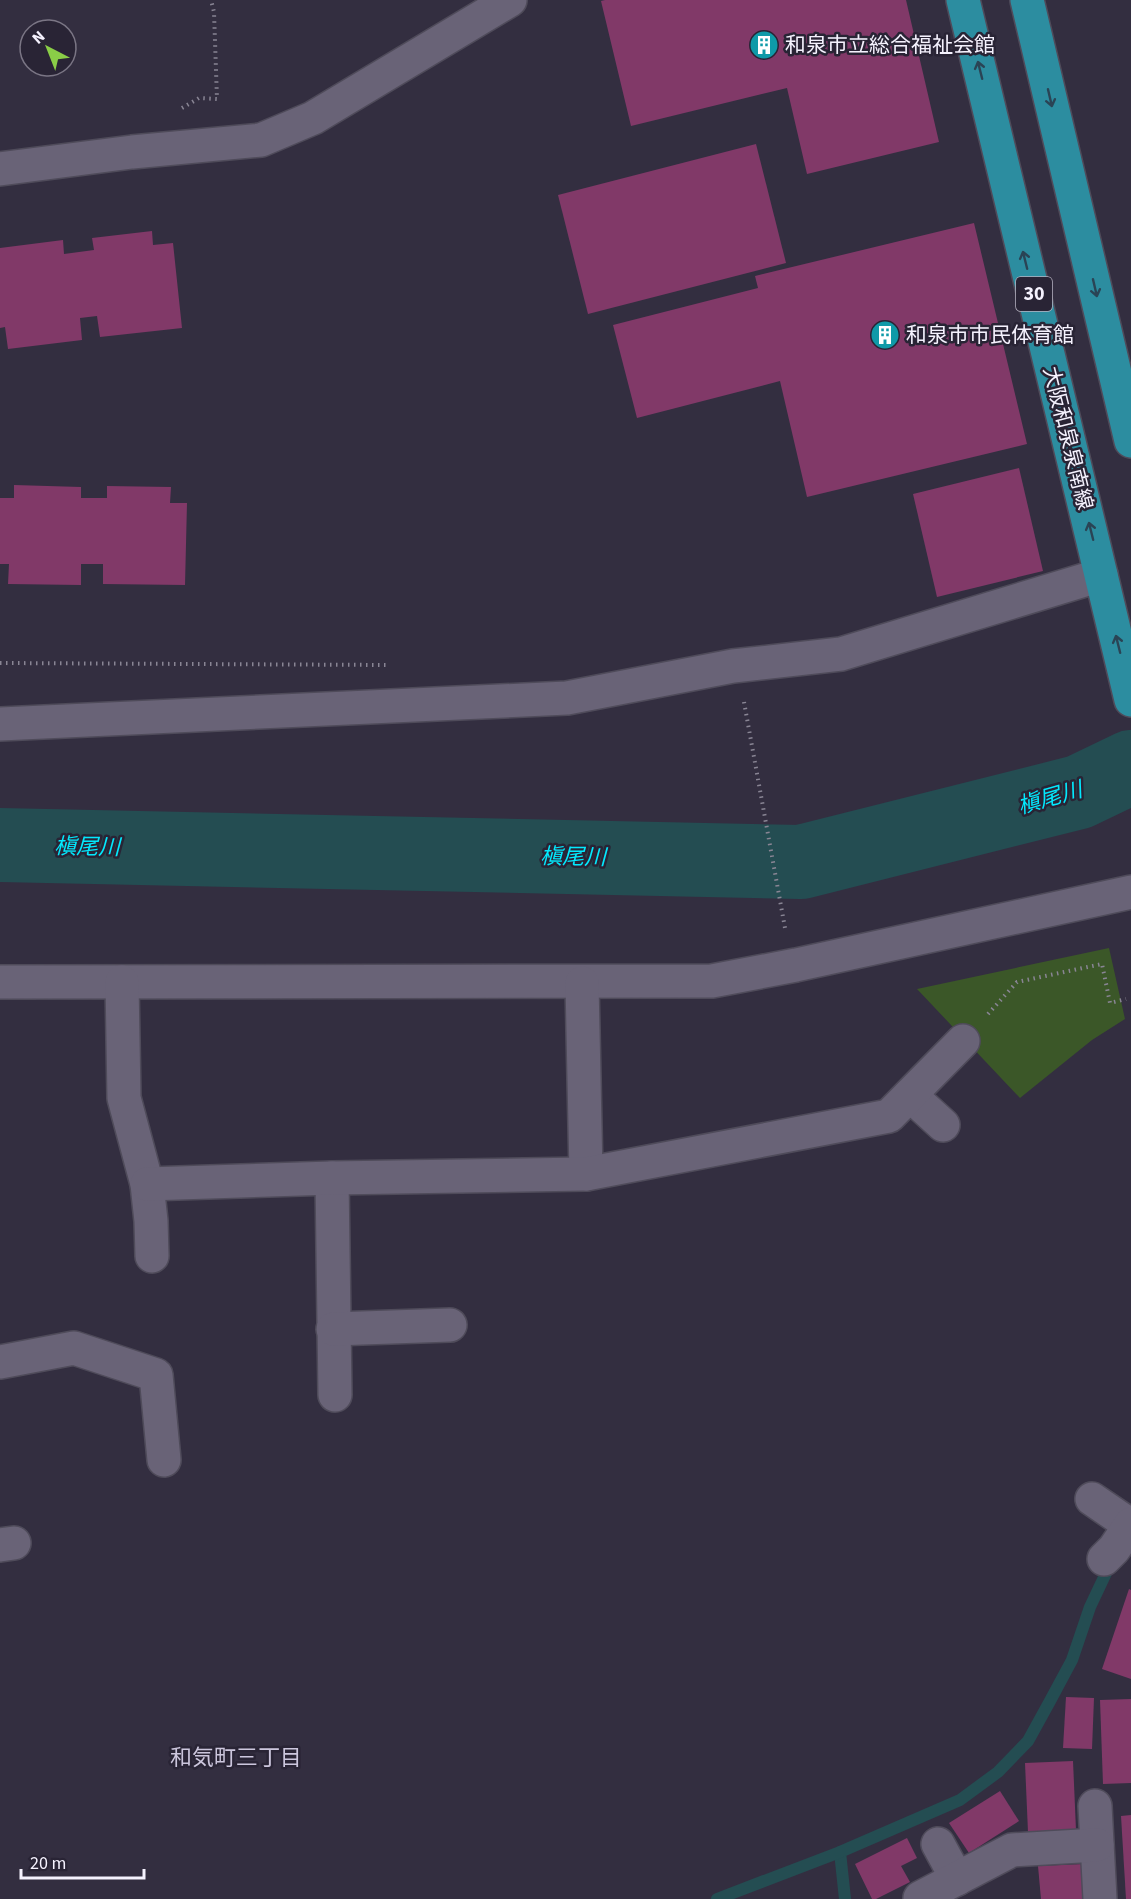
<svg xmlns="http://www.w3.org/2000/svg" width="1131" height="1899" font-family="'Source Sans 3','Noto Sans JP',sans-serif">
	<style>
		.green { fill: #3b5728 }
		.lines { fill: none; stroke-linecap: round; stroke-linejoin: round }
		.stream { stroke: #244d52; stroke-width: 12 }
		.river { stroke: #244d52; stroke-width: 74 }
		.building { fill: #813968 }
		.minor-casing { stroke: #4f4b5a; stroke-width: 36 }
		.tertiary-casing { stroke: #4f4b5a; stroke-width: 36 }
		.primary-casing { stroke: #4f4b5a; stroke-width: 36 }
		.path { stroke: #898594; stroke-width: 4; stroke-dasharray: 1.5 4.5; stroke-linecap: butt }
		.minor { stroke: #696377; stroke-width: 33 }
		.tertiary { stroke: #696377; stroke-width: 33 }
		.primary { stroke: #2c8da0; stroke-width: 33 }
		.oneway { stroke: #2a4455 }
		.labels { text-anchor: middle; dominant-baseline: central; stroke-width: 5; stroke-linejoin: round; paint-order: stroke }
		.shield { fill: #292435; stroke: #b8b4c2; stroke-width: 1.5 }
		.shield-label { font-size: 20px; font-weight: bold; fill: #f5f2fe }
		.poi-label { font-size: 21px; fill: #f5f2fe; stroke: #292435; text-anchor: start }
		.street-label { font-size: 21px; fill: #f5f2fe; stroke: #292435 }
		.water-label { font-size: 22px; font-style: italic; fill: #03e9fd; stroke: #292435 }
		.neighbourhood-label { font-size: 22px; fill: #ccc6dd; stroke: #292435 }
	</style>
	<rect width="100%" height="100%" fill="#332e40"/>
	<!-- green -->
	<path class="green" d="M 1109,948 L 1125,1019 L 1092,1040 L 1020,1098 L 917,989 Z"/>
	<g class="lines">
		<!-- stream -->
		<g class="stream">
			<path d="M 840,1852 L 845,1899"/>
			<path d="M 717,1899 L 840,1852 L 960,1800 L 998,1772 L 1028,1741 L 1050,1701 L 1072,1660 L 1090,1607 L 1107,1571"/>
		</g>
		<!-- river -->
		<path class="river" d="M 0,845 L 801,862 L 1079,792 L 1131,767"/>
	</g>
	<!-- building -->
	<g class="building">
		<path d="M 605,0 L 906,0 L 939,142 L 807,174 L 787,88 L 631,126 L 601,1 Z"/>
		<path d="M 756,144 L 786,263 L 588,314 L 558,195 Z"/>
		<path d="M 974,223 L 1027,444 L 807,497 L 780,381 L 637,418 L 613,325 L 758,288 L 755,276 Z"/>
		<path d="M 152,231 L 153,245 L 173,243 L 182,328 L 100,337 L 97,316 L 80,318 L 82,340 L 8,349 L 5,327 L 0,328 L 0,248 L 63,240 L 64,254 L 94,250 L 92,238 Z"/>
		<path d="M 1019,468 L 1043,571 L 937,597 L 913,494 Z"/>
		<path d="M 14,485 L 81,487 L 81,498 L 107,498 L 107,486 L 171,487 L 170,503 L 187,503 L 185,585 L 103,584 L 103,564 L 81,564 L 81,585 L 8,584 L 9,564 L 0,564 L 0,498 L 14,498 Z"/>
		<path d="M 1129,1589 L 1131,1590 L 1131,1679 L 1102,1669 Z"/>
		<path d="M 1066,1697 L 1094,1698 L 1092,1749 L 1063,1748 Z"/>
		<path d="M 1131,1699 L 1131,1783 L 1103,1784 L 1100,1700 Z"/>
		<path d="M 1073,1761 L 1076,1830 L 1028,1832 L 1025,1763 Z"/>
		<path d="M 1000,1791 L 1019,1821 L 969,1853 L 949,1823 Z"/>
		<path d="M 1131,1815 L 1131,1899 L 1126,1899 L 1121,1816 Z"/>
		<path d="M 907,1838 L 917,1858 L 901,1866 L 910,1882 L 876,1899 L 872,1899 L 855,1864 Z"/>
		<path d="M 1084,1864 L 1086,1899 L 1041,1899 L 1038,1866 Z"/>
	</g>
	<g class="lines">
		<!-- minor casing -->
		<g class="minor-casing">
			<g id="minor">
				<path d="M 0,724 L 567,698 L 733,666 L 841,654 L 1101,575"/>
				<path d="M 0,982 L 712,981 L 796,965 L 1131,892"/>
				<path d="M 122,982 L 124,1098 L 147,1184 L 151,1221 L 152,1256"/>
				<path d="M 582,983 L 586,1174"/>
				<path d="M 910,1095 L 943,1125"/>
				<path d="M 332,1178 L 335,1395"/>
				<path d="M 147,1184 L 332,1178 L 586,1174 L 889,1116 L 963,1041"/>
				<path d="M 333,1329 L 450,1325"/>
				<path d="M 0,1362 L 74,1348 L 156,1375 L 164,1460"/>
				<path d="M 1092,1499 L 1130,1525"/>
				<path d="M 0,1545 L 14,1543"/>
				<path d="M 1104,1559 L 1114,1549 L 1131,1524"/>
				<path d="M 1095,1806 L 1100,1899"/>
				<path d="M 938,1844 L 957,1879"/>
				<path d="M 920,1898 L 1012,1850 L 1097,1845"/>
			</g>
		</g>
		<!-- tertiary casing -->
		<g class="tertiary-casing">
			<path id="tertiary" d="M 0,169 L 132,152 L 261,140 L 313,118 L 510,0"/>
		</g>
		<!-- primary casing -->
		<g class="primary-casing">
			<g id="primary">
				<path d="M 963,0 L 1131,700"/>
				<path d="M 1027,0 L 1131,441"/>
			</g>
		</g>
		<!-- path -->
		<g class="path">
			<path d="M 182,108 L 199,98 L 217,99 L 214,12 L 211,0"/>
			<path d="M 0,663 L 386,665"/>
			<path d="M 744,702 L 785,928"/>
			<path d="M 988,1014 L 1017,982 L 1102,964 L 1110,1003 L 1126,999"/>
		</g>
		<!-- minor -->
		<use href="#minor" class="minor"/>
		<!-- tertiary -->
		<use href="#tertiary" class="tertiary"/>
		<!-- primary -->
		<use href="#primary" class="primary"/>
	</g>
	<!-- one-way arrows -->
	<defs><path id="oneway-shaft" d="M-6 0H5M1.5-3L5.5 0L1.5 3" fill="none" stroke-width="1.6" stroke-linecap="round" stroke-linejoin="round" transform="scale(1.5)"/></defs>
	<g class="oneway">
		<use href="#oneway-shaft" transform="translate(980 70) rotate(-104)"/>
		<use href="#oneway-shaft" transform="translate(1050 98) rotate(77)"/>
		<use href="#oneway-shaft" transform="translate(1025 260) rotate(-104)"/>
		<use href="#oneway-shaft" transform="translate(1095 288) rotate(77)"/>
		<use href="#oneway-shaft" transform="translate(1091 531) rotate(-104)"/>
		<use href="#oneway-shaft" transform="translate(1118 644) rotate(-104)"/>
	</g>
	<!-- icons -->
	<defs>
		<g id="building-disc" transform="scale(1.5)"><circle r="9.5" fill="#0f9aa8" stroke="#292435"/><path d="M-4-6H4V6H1V3H-1V6H-4ZM-2.5-4.3h1.7v1.8h-1.7ZM.8-4.3h1.7v1.8H.8ZM-2.5-1h1.7V.8h-1.7ZM.8-1h1.7V.8H.8Z" fill="#fff"/></g>
	</defs>
	<g fill-rule="evenodd">
		<use href="#building-disc" x="764" y="45"/>
		<use href="#building-disc" x="885" y="335"/>
	</g>
	<g class="labels">
		<!-- shield labels -->
		<rect class="shield" x="1016" y="277" width="36" height="34" rx="4.5"/>
		<g class="shield-label">
			<text x="1034" y="294">30</text>
		</g>
		<!-- poi labels -->
		<g class="poi-label">
			<text x="785" y="45">和泉市立総合福祉会館</text>
			<text x="906" y="335">和泉市市民体育館</text>
		</g>
		<!-- street labels -->
		<g class="street-label">
			<text transform="translate(1068 438) rotate(76)">大阪和泉泉南線</text>
		</g>
		<!-- water labels -->
		<g class="water-label">
			<text transform="translate(1050 798) rotate(-16)">槇尾川</text>
			<text transform="translate(87 847) rotate(1)">槇尾川</text>
			<text transform="translate(573 857) rotate(1)">槇尾川</text>
		</g>
		<!-- neighbourhood labels -->
		<g class="neighbourhood-label">
			<text x="236" y="1758">和気町三丁目</text>
		</g>
	</g>
	<!-- north arrow -->
	<g transform="translate(48 48) rotate(318)"><circle r="28" fill="#292435" stroke="#7b7685" stroke-width="1.5"/>
	<path d="M0-4.5L10 22L0 15L-10 22Z" fill="#8ace47"/>
	<text y="-9" font-size="16" font-weight="bold" text-anchor="middle" fill="#f5f2fe">N</text>
	</g>
	<!-- scale -->
	<path d="M21 1869v9h123v-9" fill="none" stroke="#f5f2fe" stroke-width="3"/>
	<text x="30" y="1869" font-size="18" fill="#f5f2fe" stroke="#292435" stroke-width="4.5" paint-order="stroke">20 m</text>
</svg>
